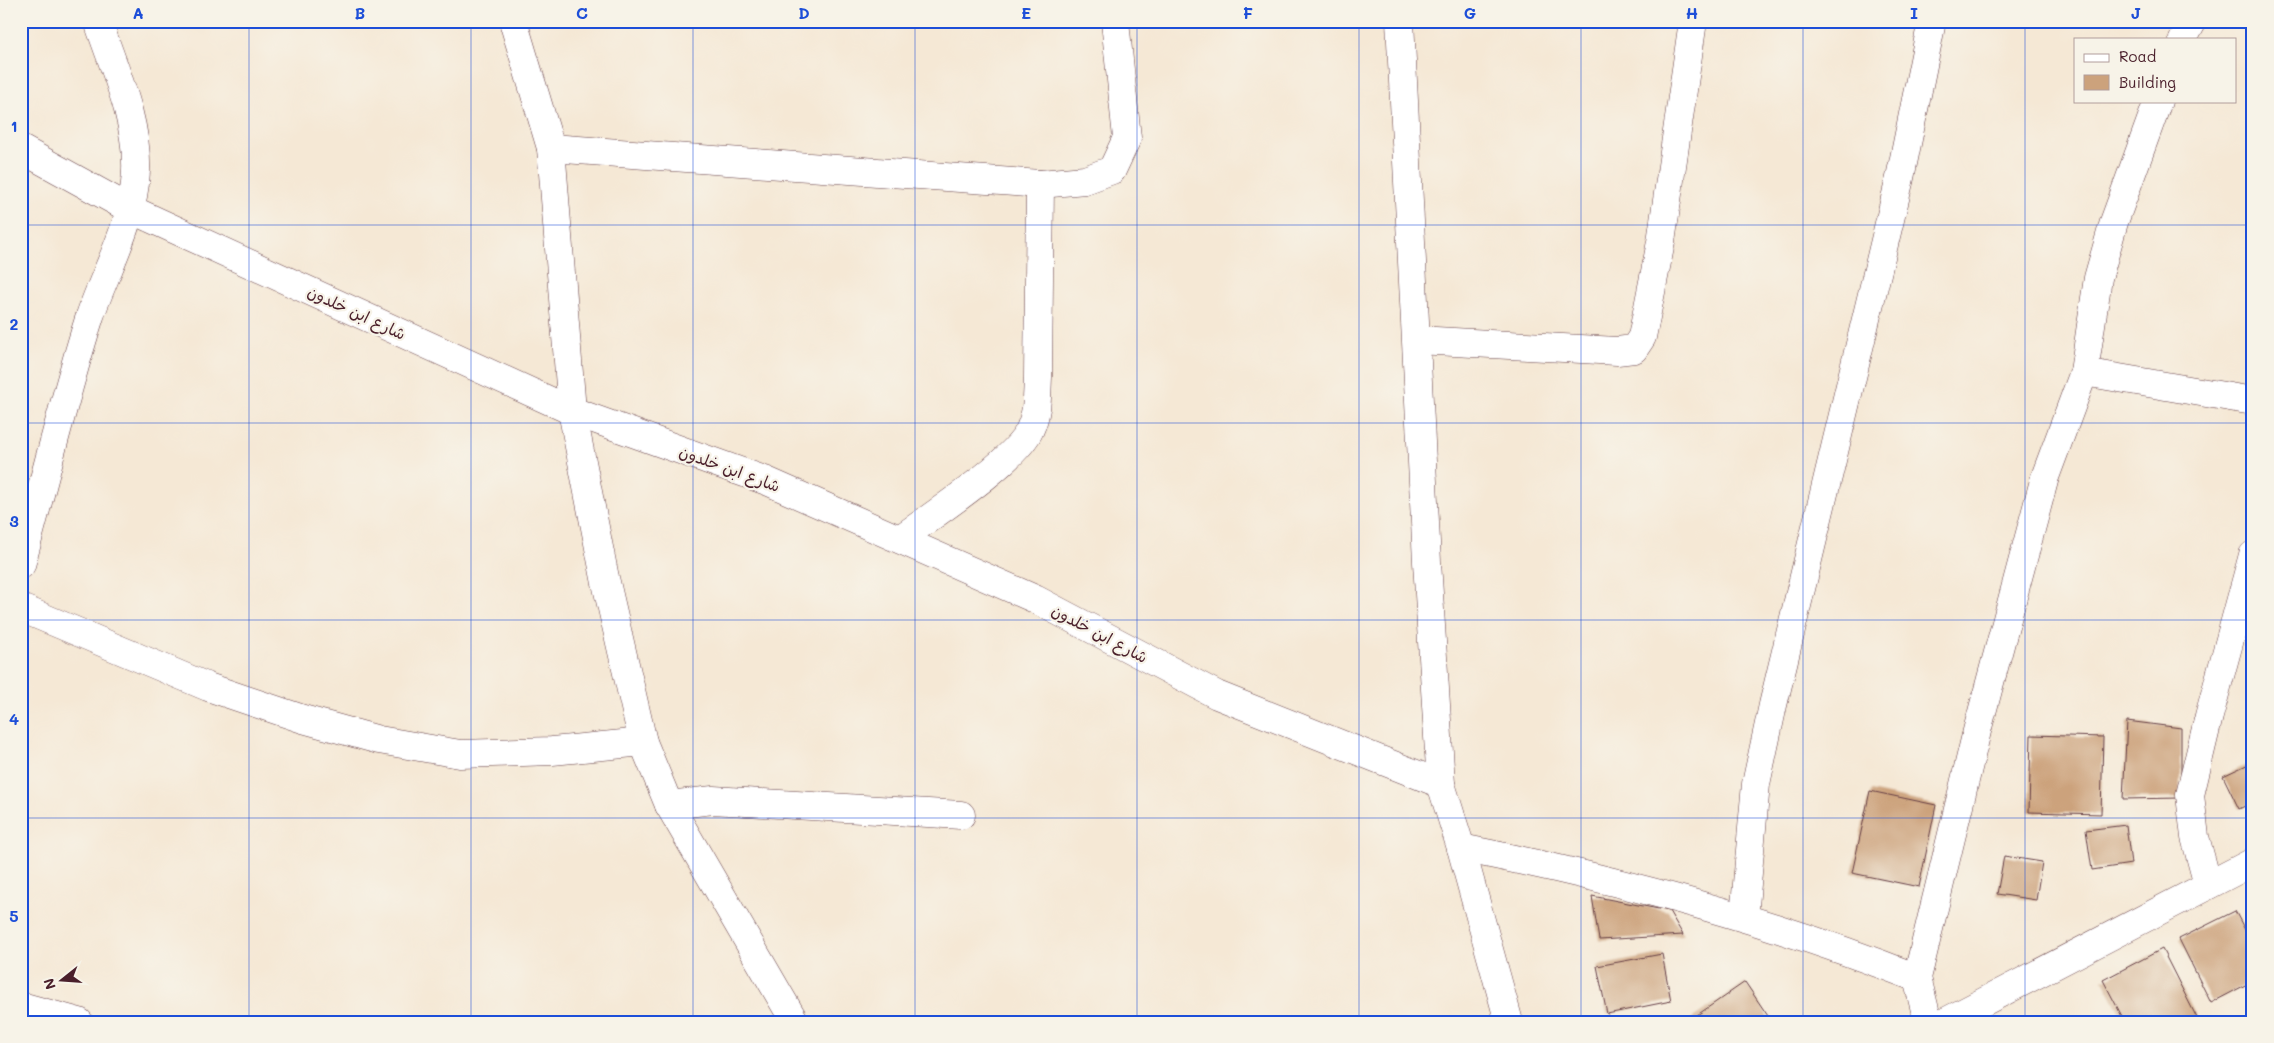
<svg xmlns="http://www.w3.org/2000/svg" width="2274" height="1043" font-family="Mali,'Playpen Sans Arabic',sans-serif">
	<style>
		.building { fill: #cca27c }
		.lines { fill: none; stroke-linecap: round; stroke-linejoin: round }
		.minor-casing { stroke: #643d44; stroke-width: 29 }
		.minor { stroke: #fff; stroke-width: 28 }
		.grid { fill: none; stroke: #1d4ed8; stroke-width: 1; stroke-opacity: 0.55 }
		.labels { text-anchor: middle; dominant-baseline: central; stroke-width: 4.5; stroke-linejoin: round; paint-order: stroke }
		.street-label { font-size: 16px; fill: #4a1f2b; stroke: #f7f3e8 }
		.neatline { fill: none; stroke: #1d4ed8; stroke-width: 2 }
		.grid-label { font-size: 16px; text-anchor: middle; font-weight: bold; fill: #1d4ed8 }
	</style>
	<rect width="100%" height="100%" fill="#f7f3e8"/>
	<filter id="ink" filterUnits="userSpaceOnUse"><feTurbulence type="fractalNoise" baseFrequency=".02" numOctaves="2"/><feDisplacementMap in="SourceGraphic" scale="10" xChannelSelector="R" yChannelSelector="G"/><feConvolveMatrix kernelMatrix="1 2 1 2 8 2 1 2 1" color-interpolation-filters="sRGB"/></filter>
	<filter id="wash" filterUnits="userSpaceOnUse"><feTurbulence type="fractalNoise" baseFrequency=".0096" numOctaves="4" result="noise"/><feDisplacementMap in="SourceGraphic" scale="20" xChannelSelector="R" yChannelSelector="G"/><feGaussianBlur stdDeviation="1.12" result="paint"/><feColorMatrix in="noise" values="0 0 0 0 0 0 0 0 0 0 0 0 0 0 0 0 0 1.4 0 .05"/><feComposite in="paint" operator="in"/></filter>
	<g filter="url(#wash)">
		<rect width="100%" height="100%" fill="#f5e8d5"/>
		<g id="blocks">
			<!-- building -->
			<g class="building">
				<path d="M 2127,721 L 2181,728 L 2181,798 L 2123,799 Z"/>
				<path d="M 2031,735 L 2103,737 L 2101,814 L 2029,812 Z"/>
				<path d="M 2253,762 L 2253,802 L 2239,809 L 2223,776 Z"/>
				<path d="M 1870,791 L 1936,805 L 1919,887 L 1852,873 Z"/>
				<path d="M 2126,825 L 2131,864 L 2092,870 L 2086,830 Z"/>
				<path d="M 2004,856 L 2042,862 L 2036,900 L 1997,894 Z"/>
				<path d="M 1592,896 L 1669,911 L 1683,935 L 1599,940 Z"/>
				<path d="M 2235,911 L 2253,945 L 2253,981 L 2211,1003 L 2179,939 Z"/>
				<path d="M 2162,949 L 2199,1022 L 2125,1022 L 2103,980 Z"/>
				<path d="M 1662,954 L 1671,1001 L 1607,1014 L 1597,966 Z"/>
				<path d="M 1745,982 L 1772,1022 L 1687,1022 Z"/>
			</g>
		</g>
	</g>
	<g filter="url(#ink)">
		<use href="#blocks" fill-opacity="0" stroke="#643d44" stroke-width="1"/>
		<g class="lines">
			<!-- minor casing -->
			<g class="minor-casing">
				<g id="minor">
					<path d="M 513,21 L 551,148 L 572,411 L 605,578 L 643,742 L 669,805 L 795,1022"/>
					<path d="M 1400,21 L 1427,562 L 1441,784 L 1461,848 L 1509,1022"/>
					<path d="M 2183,39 L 2193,21"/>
					<path d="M 551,148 L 1040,184 L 1085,180 L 1112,170 L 1127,138 L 1115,21"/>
					<path d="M 21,149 L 130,209 L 572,411 L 767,481 L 1035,599 L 1217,695 L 1441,784"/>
					<path d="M 1417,340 L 1617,351 L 1634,349 L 1642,337 L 1661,242 L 1693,21"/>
					<path d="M 2084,372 L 2253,401"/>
					<path d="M 900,539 C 930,517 1017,460 1030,429 C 1038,412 1037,395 1038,377 L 1040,184"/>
					<path d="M 21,565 C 44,482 64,397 90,316 C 106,269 134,222 136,171 C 138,120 114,69 98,21"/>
					<path d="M 21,608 L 208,687 L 303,719 L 379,740 L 460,754 L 552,751 L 643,742"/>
					<path d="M 669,805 L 713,800 L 961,815"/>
					<path d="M 1461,848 C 1618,879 1767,919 1917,978"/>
					<path d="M 2208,885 L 2195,837 L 2190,795 L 2209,716 L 2253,555"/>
					<path d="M 1744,917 L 1756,784 L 1773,705 L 1900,178 L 1932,21"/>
					<path d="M 21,1006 L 79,1022"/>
					<path d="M 1928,1022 L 1917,978 L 1977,731 L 2045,477 L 2084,372 L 2098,278 L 2114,222 L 2158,101"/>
					<path d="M 1945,1022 L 2253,862"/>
				</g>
			</g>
			<!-- minor -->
			<use href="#minor" class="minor"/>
		</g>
	</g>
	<!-- grid -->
	<path class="grid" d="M 249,21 L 249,1022M 471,21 L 471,1022M 693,21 L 693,1022M 915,21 L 915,1022M 1137,21 L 1137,1022M 1359,21 L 1359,1022M 1581,21 L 1581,1022M 1803,21 L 1803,1022M 2025,21 L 2025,1022M 21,225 L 2253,225M 21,423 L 2253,423M 21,620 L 2253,620M 21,818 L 2253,818"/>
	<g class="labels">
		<!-- street labels -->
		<g class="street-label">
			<text transform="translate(357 312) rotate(25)">شارع ابن خلدون</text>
			<text transform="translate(730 468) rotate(20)">شارع ابن خلدون</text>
			<text transform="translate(1100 633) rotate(28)">شارع ابن خلدون</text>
		</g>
	</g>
	<!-- margin -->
	<rect width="2274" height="1043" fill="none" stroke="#f7f3e8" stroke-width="55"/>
	<!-- legend -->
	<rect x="2074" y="38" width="162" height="65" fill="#f7f3e8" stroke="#b29e9c"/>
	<rect x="2084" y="54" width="25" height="8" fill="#ffffff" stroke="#b29e9c"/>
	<text x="2119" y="62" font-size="15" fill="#4a1f2b">Road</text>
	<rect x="2084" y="75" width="25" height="15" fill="#cca27c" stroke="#b29e9c"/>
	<text x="2119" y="88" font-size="15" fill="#4a1f2b">Building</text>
	<!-- north arrow -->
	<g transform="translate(62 980) rotate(253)" stroke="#f7f3e8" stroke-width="4" paint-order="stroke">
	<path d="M0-4L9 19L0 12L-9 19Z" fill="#4a1f2b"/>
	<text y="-8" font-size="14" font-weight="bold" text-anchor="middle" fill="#4a1f2b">N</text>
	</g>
	<rect x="28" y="28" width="2218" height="988" class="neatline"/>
	<g class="grid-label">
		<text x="138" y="19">A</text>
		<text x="360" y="19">B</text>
		<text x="582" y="19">C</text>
		<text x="804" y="19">D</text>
		<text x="1026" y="19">E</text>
		<text x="1248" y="19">F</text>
		<text x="1470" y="19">G</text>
		<text x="1692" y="19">H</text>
		<text x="1914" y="19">I</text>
		<text x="2136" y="19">J</text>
		<text x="14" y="132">1</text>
		<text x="14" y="330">2</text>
		<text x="14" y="527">3</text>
		<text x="14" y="725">4</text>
		<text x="14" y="922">5</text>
	</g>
</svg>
